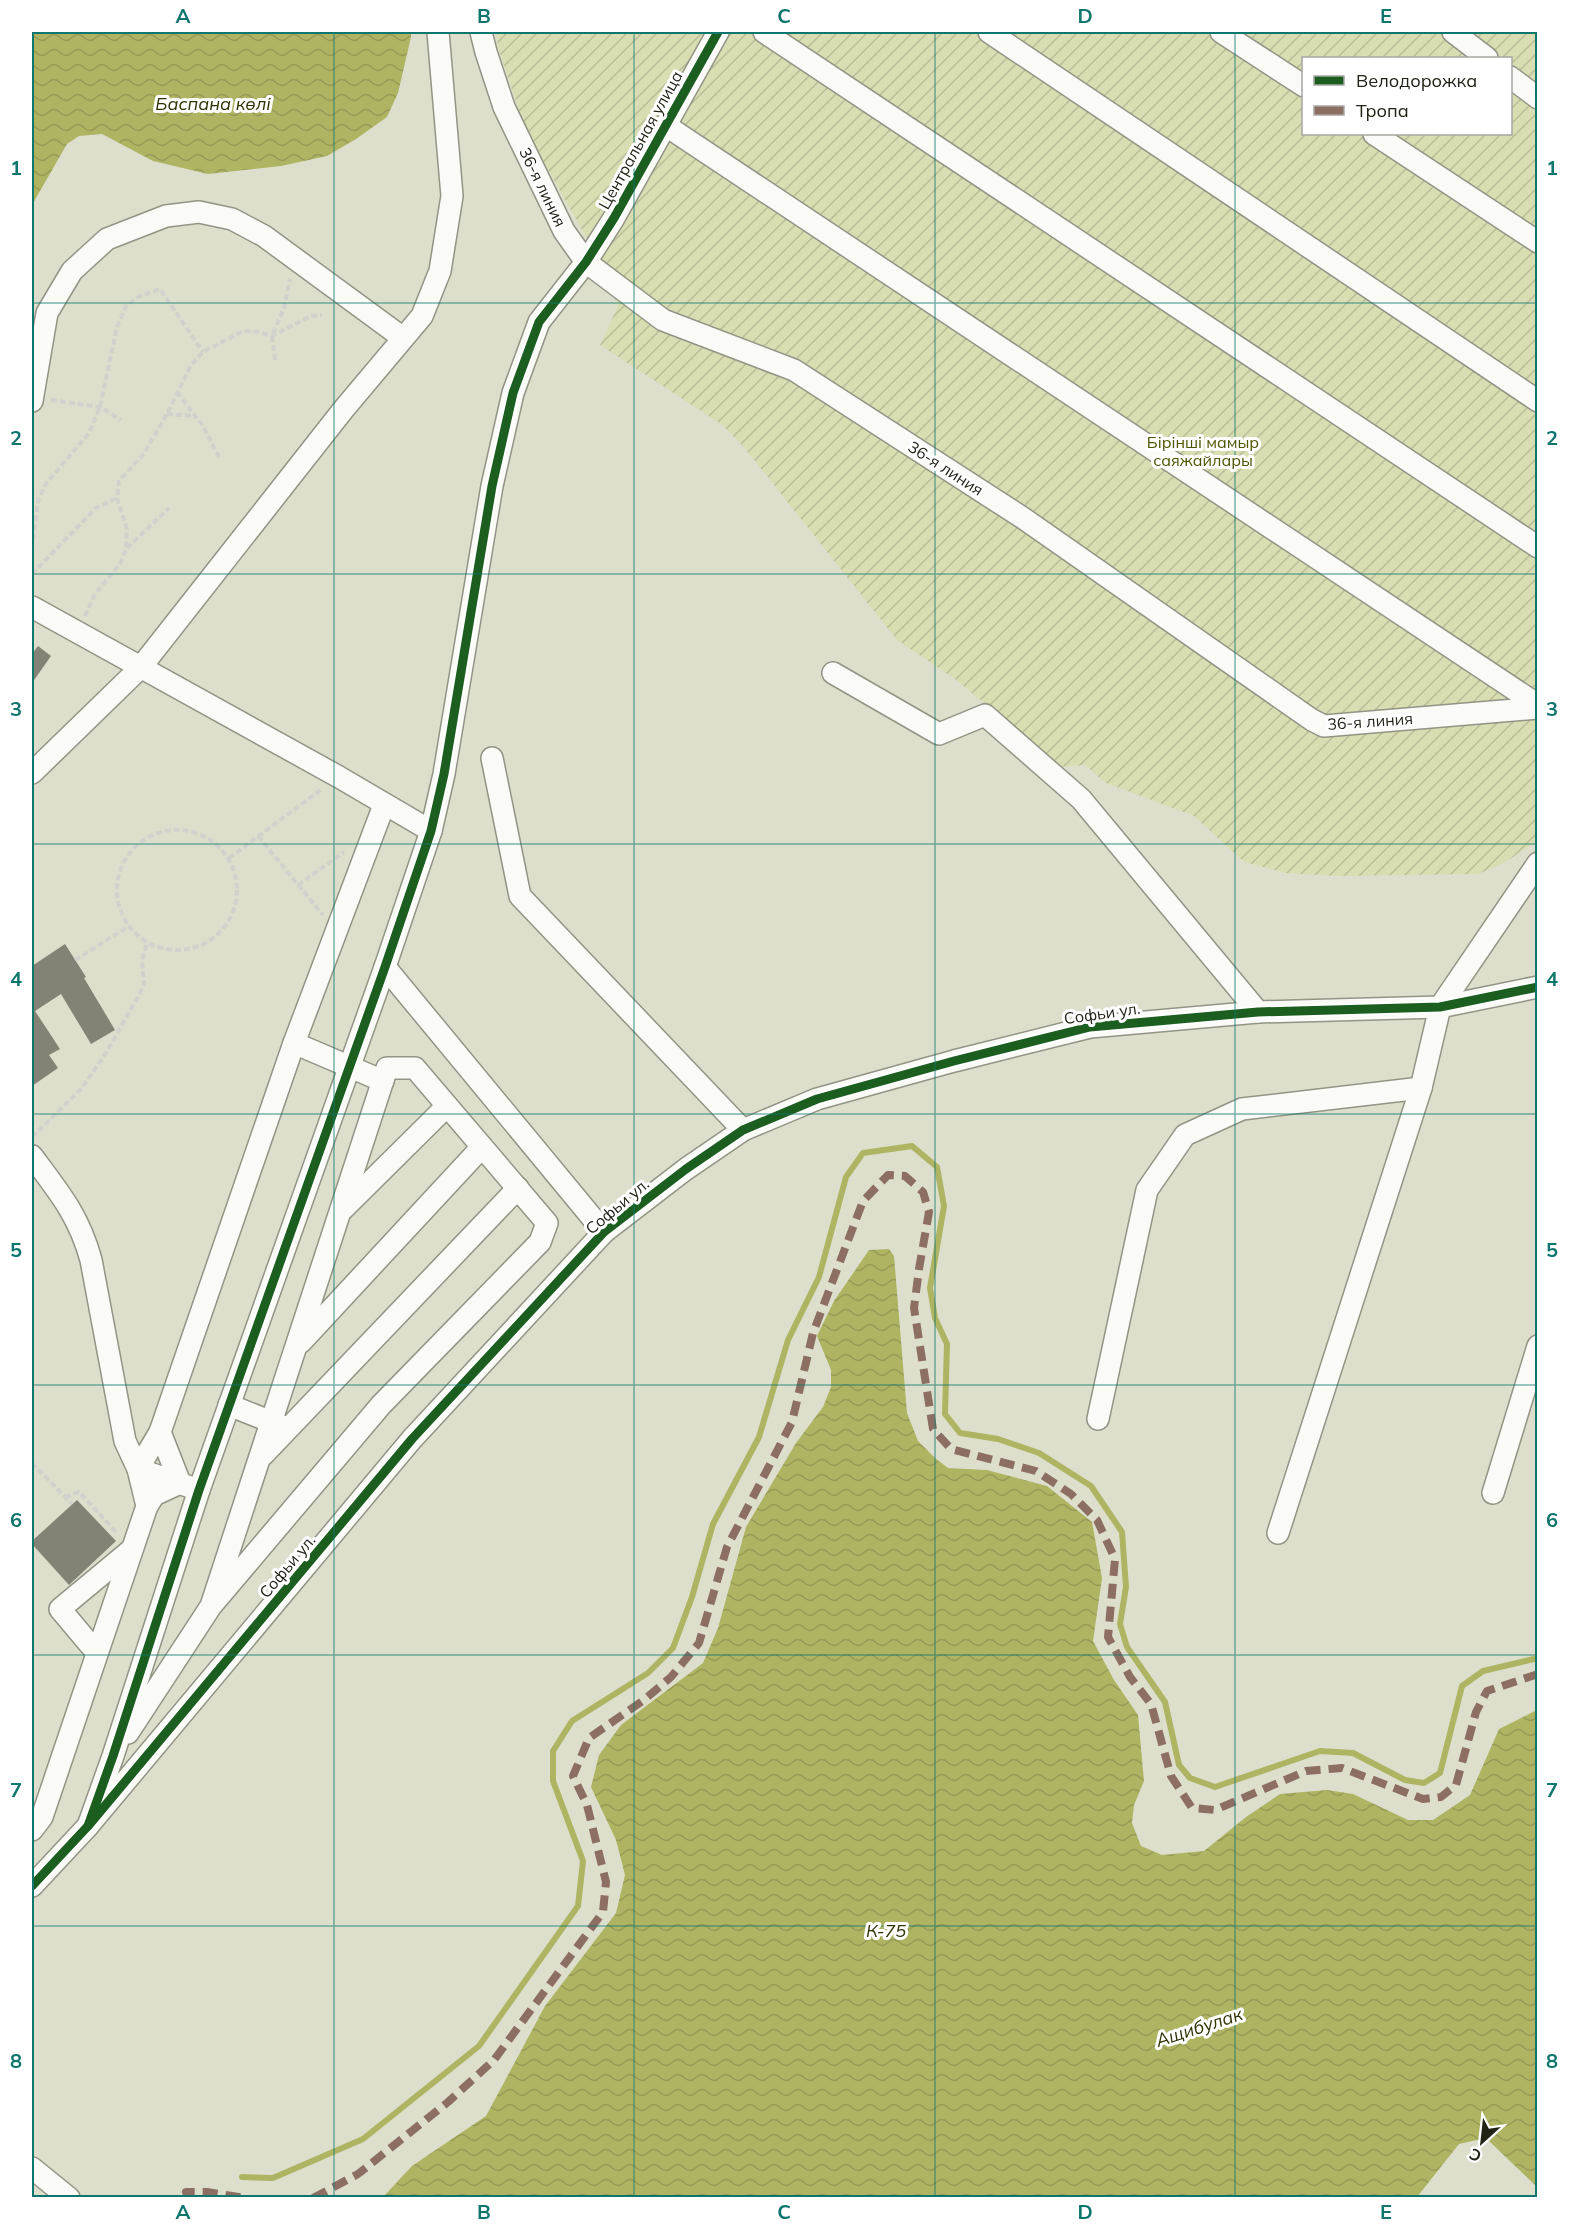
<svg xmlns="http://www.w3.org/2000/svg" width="1569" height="2229" font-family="Mulish,sans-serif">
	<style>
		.garden { fill: url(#garden-furrows); fill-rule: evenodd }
		.water { fill: url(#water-waves) }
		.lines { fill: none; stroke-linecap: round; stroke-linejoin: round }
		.stream { stroke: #afb463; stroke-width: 6 }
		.building { fill: #828375 }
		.minor-casing { stroke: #929485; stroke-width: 24 }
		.path { stroke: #d1d2cc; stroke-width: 4; stroke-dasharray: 6 3; stroke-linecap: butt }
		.minor { stroke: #fafaf7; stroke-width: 21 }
		.quiet { stroke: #8d6e63; stroke-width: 8; stroke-dasharray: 15 8; stroke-linecap: butt }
		.cycleway-casing { stroke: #fff; stroke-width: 13 }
		.cycleway { stroke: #1b5e20; stroke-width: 9 }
		.grid { fill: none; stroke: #0f766e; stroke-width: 1.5; stroke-opacity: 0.55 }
		.labels { text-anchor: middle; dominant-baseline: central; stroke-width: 6; stroke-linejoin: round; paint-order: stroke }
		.street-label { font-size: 16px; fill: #212316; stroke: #fff }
		.park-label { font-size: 16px; fill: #4f5300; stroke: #fff }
		.water-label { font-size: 18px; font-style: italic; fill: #313305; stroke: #fff }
		.neatline { fill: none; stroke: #0f766e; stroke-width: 2 }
		.grid-label { font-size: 20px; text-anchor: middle; font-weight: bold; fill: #0f766e }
	</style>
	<defs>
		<pattern id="garden-furrows" width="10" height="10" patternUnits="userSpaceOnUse" patternTransform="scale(1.5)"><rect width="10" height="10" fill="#d9ddb2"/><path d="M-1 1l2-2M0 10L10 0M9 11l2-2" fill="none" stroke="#babd98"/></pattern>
		<pattern id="water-waves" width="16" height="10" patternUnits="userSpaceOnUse" patternTransform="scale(1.5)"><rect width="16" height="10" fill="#afb463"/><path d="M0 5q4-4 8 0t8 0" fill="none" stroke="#969a55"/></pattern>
	</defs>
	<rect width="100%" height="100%" fill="#dddfcc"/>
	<!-- garden -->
	<path class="garden" d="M 496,32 L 1537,32 L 1537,841 L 1504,863 L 1478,874 L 1336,876 L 1286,873 L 1244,862 L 1194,816 L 1106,783 L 1085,765 L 1061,767 L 955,679 L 897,640 L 743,446 L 721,424 L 600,345 L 618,306 L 601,263 L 525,129 L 498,47 ZM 1304,58 L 1510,58 L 1510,134 L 1304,134 Z"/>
	<!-- water -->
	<g class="water">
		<path d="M 32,32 L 411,32 L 411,37 L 398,93 L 387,117 L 356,139 L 327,156 L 281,166 L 208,174 L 153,161 L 102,134 L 79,136 L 67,144 L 32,205 Z"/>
		<path d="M 889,1249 L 894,1256 L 907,1413 L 918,1441 L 935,1458 L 948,1468 L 987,1470 L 1047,1486 L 1092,1522 L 1102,1578 L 1093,1641 L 1114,1680 L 1138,1715 L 1144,1781 L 1134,1805 L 1132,1823 L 1141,1846 L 1162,1855 L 1204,1851 L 1246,1817 L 1280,1794 L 1327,1790 L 1353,1794 L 1408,1820 L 1433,1820 L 1470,1795 L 1499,1729 L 1537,1710 L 1537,2187 L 1486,2138 L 1459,2144 L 1417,2197 L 383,2197 L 412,2166 L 486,2116 L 545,2006 L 616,1913 L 625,1875 L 616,1840 L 591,1787 L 599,1755 L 621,1725 L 703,1663 L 718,1628 L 746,1527 L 796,1443 L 823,1407 L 831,1387 L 831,1370 L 817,1336 L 834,1301 L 869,1250 Z"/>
	</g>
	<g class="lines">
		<!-- stream -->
		<path class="stream" d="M 242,2177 L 273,2178 L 363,2139 L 479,2046 L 578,1906 L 583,1861 L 553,1781 L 553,1751 L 572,1721 L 648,1673 L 673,1648 L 692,1597 L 713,1524 L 759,1437 L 788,1340 L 819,1277 L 846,1177 L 863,1153 L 912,1146 L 937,1167 L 944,1206 L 930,1288 L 935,1318 L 947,1344 L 945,1414 L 960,1433 L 998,1439 L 1039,1453 L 1091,1486 L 1122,1532 L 1126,1587 L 1120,1624 L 1127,1647 L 1165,1702 L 1179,1765 L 1190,1778 L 1215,1787 L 1320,1751 L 1353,1753 L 1405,1780 L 1424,1783 L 1440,1773 L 1462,1686 L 1483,1671 L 1538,1658"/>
	</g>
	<!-- building -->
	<g class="building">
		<path d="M 38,646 L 51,656 L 32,683 L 32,654 Z"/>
		<path d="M 65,944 L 86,977 L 84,978 L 115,1030 L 91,1044 L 61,994 L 35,1011 L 60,1049 L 49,1055 L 58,1068 L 32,1086 L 32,966 Z"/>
		<path d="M 77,1500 L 116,1541 L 69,1585 L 32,1544 L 32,1541 Z"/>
	</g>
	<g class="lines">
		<!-- minor casing -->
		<g class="minor-casing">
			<g id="minor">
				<path d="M 481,32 L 486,52 L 504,107 L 564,231 L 586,262 L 663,320 L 794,370 L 1023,518 L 1312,720 L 1324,726 L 1538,708"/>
				<path d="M 764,32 L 1538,547"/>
				<path d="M 989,32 L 1538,401"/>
				<path d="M 1221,32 L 1304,86"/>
				<path d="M 1453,32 L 1487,58"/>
				<path d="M 1510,77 L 1538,98"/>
				<path d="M 665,125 L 1538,705"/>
				<path d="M 1374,134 L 1538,242"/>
				<path d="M 32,401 L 47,313 L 72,271 L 107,239 L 166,216 L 199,212 L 232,219 L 264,236 L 403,338"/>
				<path d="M 32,607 L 339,777 L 431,831"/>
				<path d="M 833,673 L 939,734 L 985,715 L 1081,799 L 1258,1012"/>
				<path d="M 492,758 L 520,896 L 743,1130"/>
				<path d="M 32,773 L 141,667 L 343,410 L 422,316 L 440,271 L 452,196 L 438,32"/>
				<path d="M 385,967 L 604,1232"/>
				<path d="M 294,1043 L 383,1081"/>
				<path d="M 32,1156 C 59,1192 79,1216 91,1260 L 125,1441 L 138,1469 L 199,1490"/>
				<path d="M 343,1209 L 447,1106"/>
				<path d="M 301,1342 L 482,1147"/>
				<path d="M 229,1405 L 284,1427"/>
				<path d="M 1098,1419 L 1147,1190 L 1185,1135 L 1242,1109 L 1421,1088"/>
				<path d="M 263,1455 L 518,1188"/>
				<path d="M 1493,1493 L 1538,1346"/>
				<path d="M 147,1506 L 154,1495 L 180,1483 L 160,1432"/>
				<path d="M 1278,1533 L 1421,1088 L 1440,1007 L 1538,863"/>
				<path d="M 97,1653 L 60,1609 L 131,1550"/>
				<path d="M 128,1733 L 211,1606 L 381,1405 L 540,1242 L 547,1223 L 415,1068 L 387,1068 L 211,1606"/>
				<path d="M 88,1826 L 113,1756 L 199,1490 L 385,967 L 431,831 L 444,774 L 492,486 L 513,393 L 539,322 L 586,262 L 614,218 L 718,32"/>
				<path d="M 32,1830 L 42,1817 L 147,1506 L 138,1469 L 160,1432 L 294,1043 L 384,805"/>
				<path d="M 32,1886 L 88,1826 L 412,1439 L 604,1232 L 686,1169 L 743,1130 L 817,1099 L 954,1061 L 1090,1027 L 1258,1012 L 1440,1007 L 1538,987"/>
				<path d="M 32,2168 L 69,2198"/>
			</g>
		</g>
		<!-- path -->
		<g class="path">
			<path d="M 275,360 L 272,336 L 284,308 L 290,279"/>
			<path d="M 177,392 L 203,426 L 220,459"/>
			<path d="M 51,400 L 100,407 L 121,420"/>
			<path d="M 167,414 L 194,416"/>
			<path d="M 32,548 L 38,501 L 45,485 L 89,433 L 100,407 L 117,327 L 126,306 L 140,296 L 160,289 L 203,352"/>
			<path d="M 127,548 L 169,508"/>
			<path d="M 32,574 L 96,508 L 117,498"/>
			<path d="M 85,616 L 95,594 L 120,564 L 126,549 L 127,529 L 117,498 L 119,481 L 143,455 L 167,414 L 191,365 L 203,352 L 243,331 L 258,332 L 272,336 L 311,316 L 322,315"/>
			<circle cx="177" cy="890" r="60"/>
			<path d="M 258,836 L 323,915"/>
			<path d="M 229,858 L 322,789"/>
			<path d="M 298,885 L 344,852"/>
			<path d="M 75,960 L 129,926"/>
			<path d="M 32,1137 L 81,1089 L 106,1053 L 139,995 L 144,984 L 142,960 L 147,943"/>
			<path d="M 32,1463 L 72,1504"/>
			<path d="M 65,1497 L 79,1492 L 117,1533"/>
		</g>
		<!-- minor -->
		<use href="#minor" class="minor"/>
		<!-- quiet -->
		<g class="quiet">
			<path d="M 188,2198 L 186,2192 L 207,2192 L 245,2198"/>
			<path d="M 313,2198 L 358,2174 L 448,2102 L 494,2060 L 603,1912 L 606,1882 L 587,1805 L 573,1776 L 589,1738 L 644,1700 L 671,1677 L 699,1643 L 727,1547 L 792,1422 L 813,1333 L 863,1201 L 888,1175 L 905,1176 L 923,1192 L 929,1212 L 919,1269 L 914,1308 L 933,1429 L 951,1449 L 1036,1471 L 1071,1494 L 1097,1520 L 1115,1559 L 1108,1637 L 1130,1677 L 1151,1704 L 1171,1776 L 1192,1808 L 1215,1810 L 1306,1771 L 1342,1768 L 1423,1799 L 1441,1797 L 1456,1785 L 1476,1712 L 1487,1691 L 1538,1674"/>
		</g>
		<!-- cycleway casing -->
		<g class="cycleway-casing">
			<g id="cycleway">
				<path d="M 88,1826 L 113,1756 L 199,1490 L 385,967 L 431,831 L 444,774 L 492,486 L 513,393 L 539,322 L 586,262 L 614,218 L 718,32"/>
				<path d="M 32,1886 L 88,1826 L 412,1439 L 604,1232 L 686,1169 L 743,1130 L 817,1099 L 954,1061 L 1090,1027 L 1258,1012 L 1440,1007 L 1538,987"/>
			</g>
		</g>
		<!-- cycleway -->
		<use href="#cycleway" class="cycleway"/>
	</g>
	<!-- grid -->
	<path class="grid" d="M 334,32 L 334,2198M 634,32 L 634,2198M 935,32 L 935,2198M 1235,32 L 1235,2198M 32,303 L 1538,303M 32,574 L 1538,574M 32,844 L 1538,844M 32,1114 L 1538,1114M 32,1385 L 1538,1385M 32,1655 L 1538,1655M 32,1926 L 1538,1926"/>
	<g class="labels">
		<!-- street labels -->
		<g class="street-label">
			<text transform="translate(640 140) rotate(-61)">Центральная улица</text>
			<text transform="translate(543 187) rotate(64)">36-я линия</text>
			<text transform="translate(946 468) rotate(33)">36-я линия</text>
			<text transform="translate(1370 721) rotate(-4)">36-я линия</text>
			<text transform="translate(1102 1013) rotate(-8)">Софьи ул.</text>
			<text transform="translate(617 1206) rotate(-40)">Софьи ул.</text>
			<text transform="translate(287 1566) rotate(-50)">Софьи ул.</text>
		</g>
		<!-- park labels -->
		<g class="park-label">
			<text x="1203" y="442">Бірінші мамыр<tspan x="1203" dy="18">саяжайлары</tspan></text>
		</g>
		<!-- water labels -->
		<g class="water-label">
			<text x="213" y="103">Баспана көлі</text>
			<text x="886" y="1930">К-75</text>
			<text transform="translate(1199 2027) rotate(-18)">Ащибулак</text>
		</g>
	</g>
	<!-- border -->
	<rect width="1569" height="2229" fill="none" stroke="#ffffff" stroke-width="66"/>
	<!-- legend -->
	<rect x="1302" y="57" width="210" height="78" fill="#ffffff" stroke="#a6a7a2" stroke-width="1.5"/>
	<rect x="1314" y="76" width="30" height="9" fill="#1b5e20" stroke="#a6a7a2" stroke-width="1.5"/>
	<text x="1356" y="87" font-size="18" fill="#212316">Велодорожка</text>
	<rect x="1314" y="106" width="30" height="9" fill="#8d6e63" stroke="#a6a7a2" stroke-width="1.5"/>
	<text x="1356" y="117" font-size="18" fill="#212316">Тропа</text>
	<!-- north arrow -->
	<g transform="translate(1482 2142) rotate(207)" stroke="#ffffff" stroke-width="4.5" paint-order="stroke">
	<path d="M0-4.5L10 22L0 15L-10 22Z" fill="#212316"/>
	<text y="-9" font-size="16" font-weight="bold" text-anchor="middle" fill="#212316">С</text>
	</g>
	<rect x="33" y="33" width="1503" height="2163" class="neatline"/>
	<g class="grid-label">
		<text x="183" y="23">A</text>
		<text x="484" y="23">B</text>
		<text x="784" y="23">C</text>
		<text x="1085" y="23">D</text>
		<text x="1386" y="23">E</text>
		<text x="16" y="175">1</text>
		<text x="1552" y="175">1</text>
		<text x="16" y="445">2</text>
		<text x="1552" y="445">2</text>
		<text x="16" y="716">3</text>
		<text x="1552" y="716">3</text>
		<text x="16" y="986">4</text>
		<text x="1552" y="986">4</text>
		<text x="16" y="1257">5</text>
		<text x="1552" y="1257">5</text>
		<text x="16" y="1527">6</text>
		<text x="1552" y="1527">6</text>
		<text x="16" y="1797">7</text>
		<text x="1552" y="1797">7</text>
		<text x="16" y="2068">8</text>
		<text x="1552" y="2068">8</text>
		<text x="183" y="2219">A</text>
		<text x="484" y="2219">B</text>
		<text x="784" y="2219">C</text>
		<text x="1085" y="2219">D</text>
		<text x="1386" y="2219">E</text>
	</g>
</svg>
